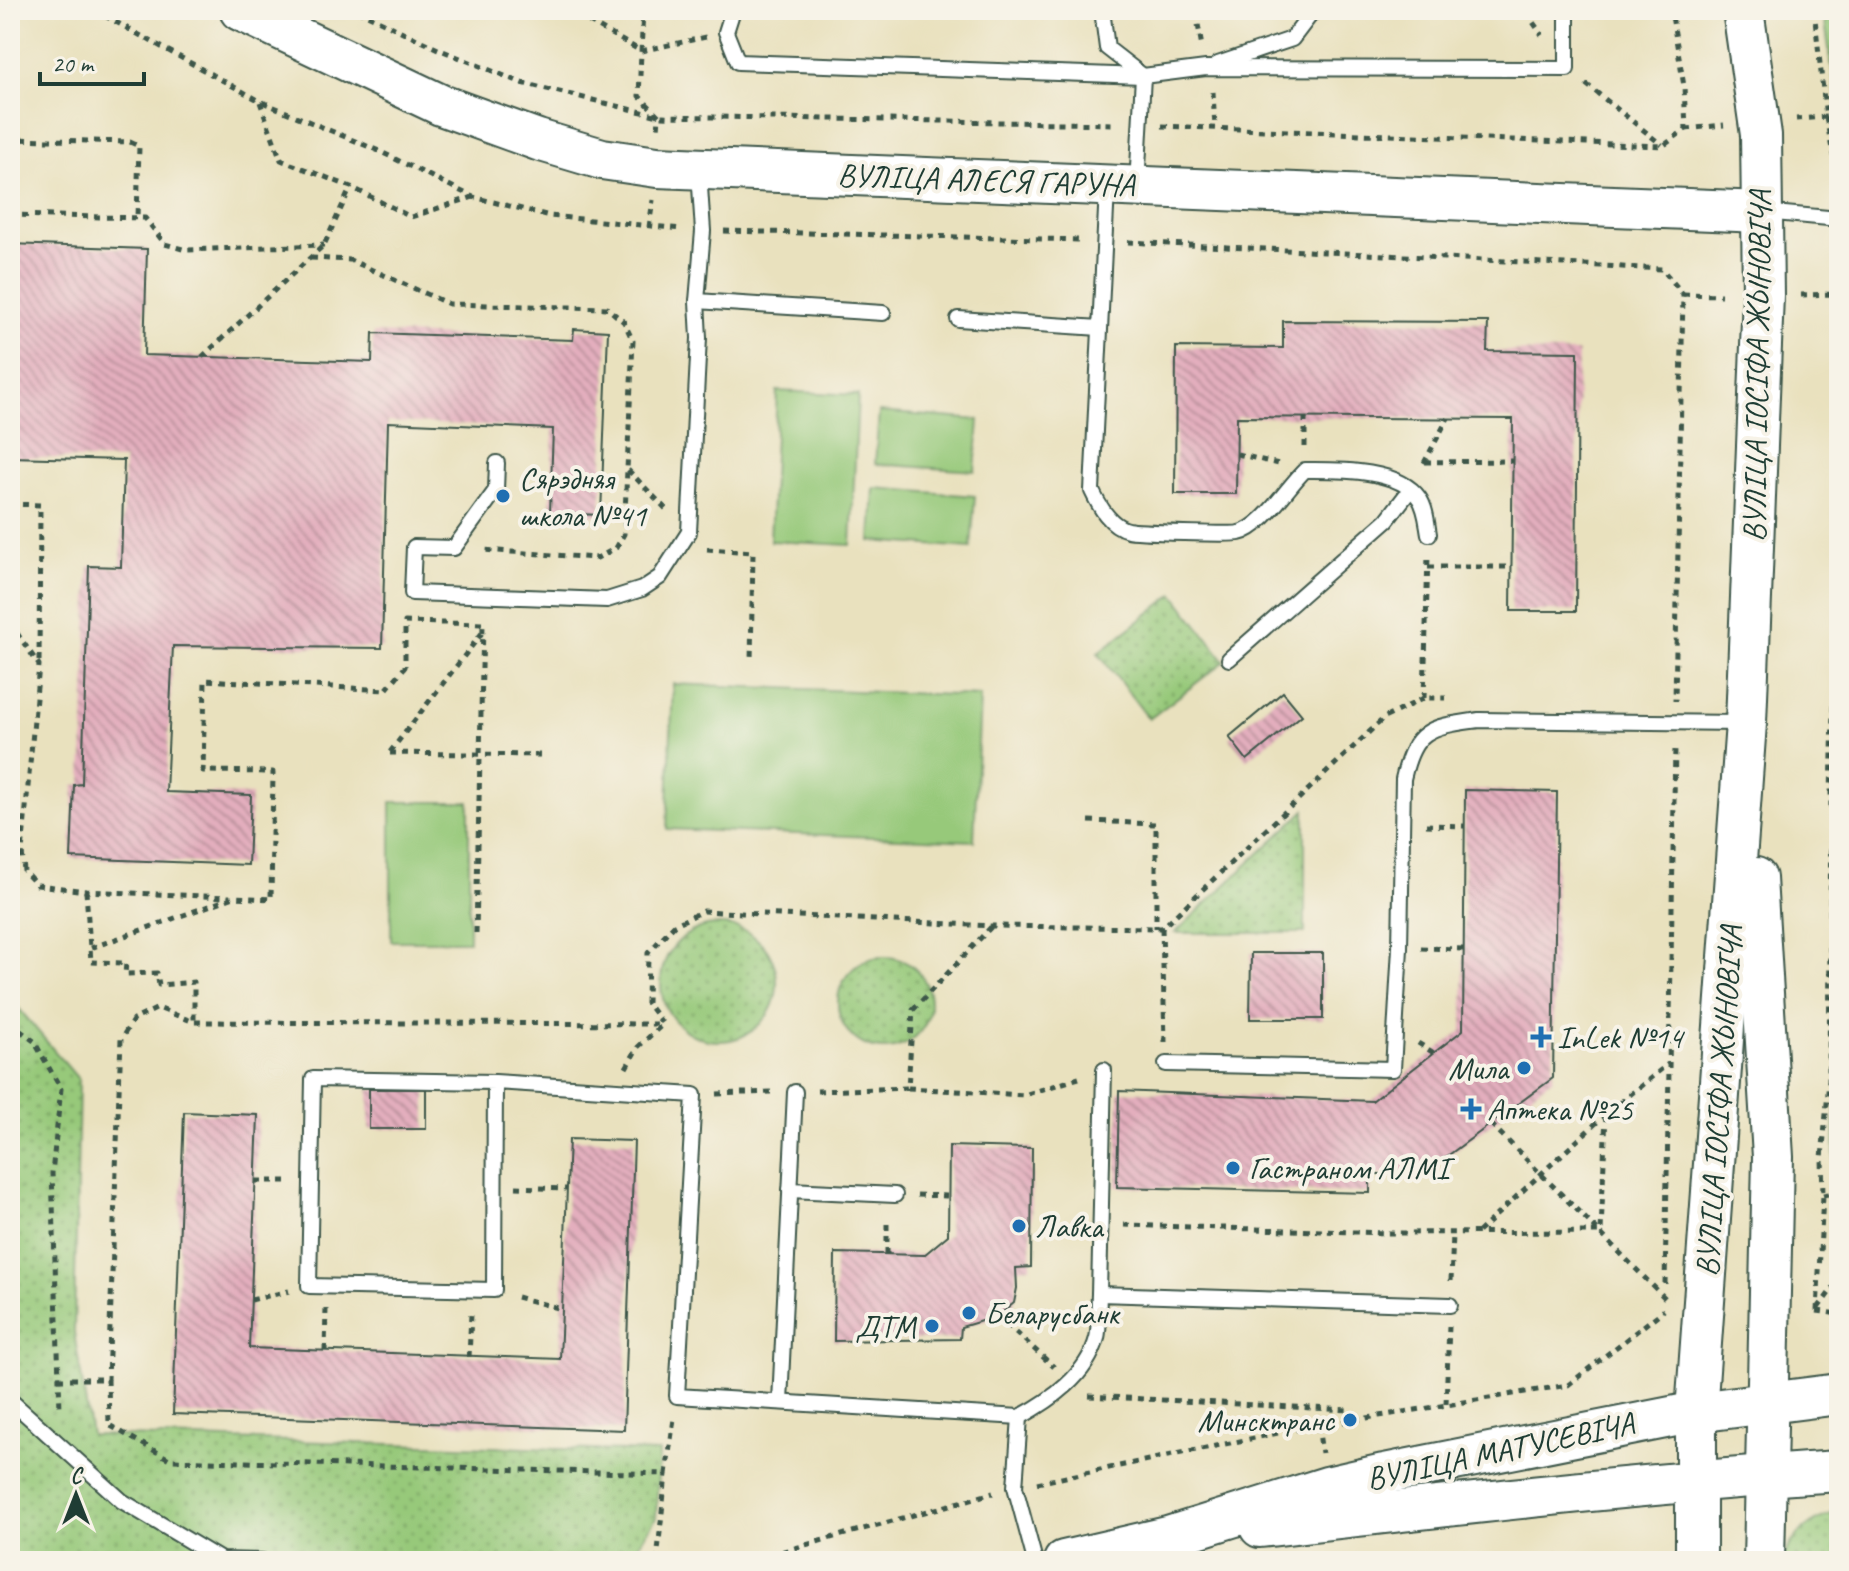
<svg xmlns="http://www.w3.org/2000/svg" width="1849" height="1571" font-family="Caveat,sans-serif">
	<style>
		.grass { fill: url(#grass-dots); stroke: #5b8357; stroke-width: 2 }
		.garden { fill: #97c97a; stroke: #5b8357; stroke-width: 2 }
		.building { fill: url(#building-back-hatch) }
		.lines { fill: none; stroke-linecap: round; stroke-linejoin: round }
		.lane-casing { stroke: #3d5649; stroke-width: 18 }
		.secondary-casing { stroke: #3d5649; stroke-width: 44 }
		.path { stroke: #3d5649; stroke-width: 5; stroke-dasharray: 6 6; stroke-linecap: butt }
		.lane { stroke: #fff; stroke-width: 14 }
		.secondary { stroke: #fff; stroke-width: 40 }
		.poi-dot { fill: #1f6fb2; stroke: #f7f3e8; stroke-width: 3 }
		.labels { text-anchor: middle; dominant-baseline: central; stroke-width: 8; stroke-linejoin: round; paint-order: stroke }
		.street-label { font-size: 32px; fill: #1f3d34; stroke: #f7f3e8 }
		.poi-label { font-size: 32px; fill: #1f3d34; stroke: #f7f3e8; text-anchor: start }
	</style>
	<defs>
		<pattern id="grass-dots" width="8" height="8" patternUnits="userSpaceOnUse" patternTransform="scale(2)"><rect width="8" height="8" fill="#97c97a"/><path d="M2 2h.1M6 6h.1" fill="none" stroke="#7ba465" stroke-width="1.8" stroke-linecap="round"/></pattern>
		<pattern id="building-back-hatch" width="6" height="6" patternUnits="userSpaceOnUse" patternTransform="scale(2)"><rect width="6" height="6" fill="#e3aebd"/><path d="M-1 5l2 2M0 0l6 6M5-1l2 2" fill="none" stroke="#b78f9a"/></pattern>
	</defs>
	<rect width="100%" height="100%" fill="#f7f3e8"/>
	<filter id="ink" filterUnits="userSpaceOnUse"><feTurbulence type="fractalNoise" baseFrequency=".0125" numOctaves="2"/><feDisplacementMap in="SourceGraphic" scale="16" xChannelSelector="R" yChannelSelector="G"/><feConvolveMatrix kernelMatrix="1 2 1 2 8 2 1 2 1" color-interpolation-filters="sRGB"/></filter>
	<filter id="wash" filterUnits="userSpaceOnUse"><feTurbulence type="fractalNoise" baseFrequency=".006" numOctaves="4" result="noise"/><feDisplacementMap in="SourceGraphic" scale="32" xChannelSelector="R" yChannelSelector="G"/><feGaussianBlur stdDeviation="1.8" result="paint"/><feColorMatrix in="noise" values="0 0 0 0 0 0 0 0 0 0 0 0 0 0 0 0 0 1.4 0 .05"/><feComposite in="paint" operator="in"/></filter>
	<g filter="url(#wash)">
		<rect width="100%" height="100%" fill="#e9e1be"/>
		<!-- grass -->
		<g class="grass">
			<path d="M 1823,10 L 1839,10 L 1839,112 Z"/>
			<path d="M 1174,594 L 1225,661 L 1149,719 L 1098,653 Z"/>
			<path d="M 1305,810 L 1305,933 L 1175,933 Z"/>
			<circle cx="719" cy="983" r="58"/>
			<circle cx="884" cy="1003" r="46"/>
			<path d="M 10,998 L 79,1080 L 74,1333 L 91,1435 L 659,1452 L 656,1518 L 628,1561 L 10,1561 Z"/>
			<path d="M 1839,1109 L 1839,1183 L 1834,1184 L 1835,1110 Z"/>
			<path d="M 1839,1511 L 1839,1558 L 1836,1561 L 1781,1561 C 1795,1533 1809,1521 1839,1511 Z"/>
		</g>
		<!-- garden -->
		<g class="garden">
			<path d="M 777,391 L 858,395 L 851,545 L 770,541 Z"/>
			<path d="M 879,412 L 979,420 L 975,471 L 875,464 Z"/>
			<path d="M 874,488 L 975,496 L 971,548 L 871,541 Z"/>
			<path d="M 673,684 L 980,696 L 974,841 L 667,829 Z"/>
			<rect x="391" y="802" width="78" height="139"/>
		</g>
		<g id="blocks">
			<!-- building -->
			<g class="building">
				<path d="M 10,244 L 147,249 L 144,355 L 372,362 L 373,333 L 573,340 L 574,329 L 608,331 L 601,515 L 550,513 L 553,429 L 388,422 L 382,648 L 173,646 L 166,792 L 251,795 L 248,865 L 71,858 L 74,785 L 82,784 L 89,566 L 121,567 L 124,460 L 10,457 Z"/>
				<path d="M 1283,321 L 1488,322 L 1487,351 L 1578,352 L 1576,611 L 1511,611 L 1513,419 L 1237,417 L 1236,494 L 1175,494 L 1176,347 L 1283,348 Z"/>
				<path d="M 1283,692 L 1302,715 L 1247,760 L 1229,737 Z"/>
				<path d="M 1465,790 L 1557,792 L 1553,1078 L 1423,1174 L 1370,1174 L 1370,1193 L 1117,1187 L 1119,1091 L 1372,1101 L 1463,1030 Z"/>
				<path d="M 1251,953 L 1323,953 L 1323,1019 L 1250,1019 Z"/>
				<rect x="369" y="1089" width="57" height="40"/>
				<path d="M 184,1112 L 258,1115 L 249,1348 L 560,1359 L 569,1139 L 634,1141 L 624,1430 L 173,1414 Z"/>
				<path d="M 949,1146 L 1032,1148 L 1031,1267 L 1016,1268 L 1017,1288 L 1014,1303 L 998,1316 L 961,1327 L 960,1339 L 834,1341 L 835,1253 L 924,1255 L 948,1235 Z"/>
			</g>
		</g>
	</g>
	<g filter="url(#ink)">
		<use href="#blocks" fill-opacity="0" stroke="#3d5649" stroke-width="2"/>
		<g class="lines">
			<!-- lane casing -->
			<g class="lane-casing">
				<g id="lane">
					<path d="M 733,10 L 726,32 L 738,62 L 1143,76 L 1206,68 L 1567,69 L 1567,10"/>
					<path d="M 1102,10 L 1107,48 L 1143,76"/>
					<path d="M 1218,64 L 1292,39 L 1314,10"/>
					<path d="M 1137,186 L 1143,76"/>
					<path d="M 1107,189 L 1092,491 C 1099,506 1110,526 1128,530 C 1135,532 1233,535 1239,533 C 1264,527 1287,487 1305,470 C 1336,470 1399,468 1419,498 C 1426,508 1427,523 1429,534"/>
					<path d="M 1763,212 L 1839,219"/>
					<path d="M 697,301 L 883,313"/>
					<path d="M 958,319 L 1100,328"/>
					<path d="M 497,463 L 496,490 L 454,548 L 414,547 L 412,593 L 607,600 L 642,589 L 660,577 L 689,532 L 699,338 L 697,301 L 703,231 L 699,172"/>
					<path d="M 1229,659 L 1387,520 L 1410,490"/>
					<path d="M 1166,1064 L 1393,1069 L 1400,948 L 1403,779 C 1415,727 1431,727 1479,720 L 1742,723"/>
					<path d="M 495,1082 L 494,1290 L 309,1286 L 313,1079 L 495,1082 L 694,1095 L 677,1396 L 1020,1417 C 1051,1400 1087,1376 1097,1338 C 1100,1325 1098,1308 1099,1294 L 1450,1305"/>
					<path d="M 790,1190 L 895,1195"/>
					<path d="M 1099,1294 L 1104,1070"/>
					<path d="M 10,1400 L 122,1501 L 221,1560 L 262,1561"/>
					<path d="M 780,1402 L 795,1092"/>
					<path d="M 1020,1417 L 1015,1487 L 1035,1561"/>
				</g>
			</g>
			<!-- secondary casing -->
			<g class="secondary-casing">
				<g id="secondary">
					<path d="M 240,10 L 441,105 L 538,140 L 602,159 L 657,167 L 1762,212"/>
					<path d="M 1756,878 L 1773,1157 L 1764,1561"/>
					<path d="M 1260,1527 C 1453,1505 1644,1483 1839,1471"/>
					<path d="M 1064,1561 L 1168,1537 L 1327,1487 L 1384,1474 L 1696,1412 L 1839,1394"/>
					<path d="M 1696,1561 L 1696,1412 L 1746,723 L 1763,295 L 1761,135 L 1743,10"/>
				</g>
			</g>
			<!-- path -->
			<g class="path">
				<path d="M 94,10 L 260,101 L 379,151 L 473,197 L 550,216 L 682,229"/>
				<path d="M 357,10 L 438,49 L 522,83 L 659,116 L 1116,124"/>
				<path d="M 568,10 L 641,51 L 706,37"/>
				<path d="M 643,10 L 639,96 L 659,116 L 658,131"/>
				<path d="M 1192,10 L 1196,13 L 1241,14 L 1248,10"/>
				<path d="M 1346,10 L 1352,13 L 1528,15 L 1542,35"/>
				<path d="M 1814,10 L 1826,117 L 1839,187"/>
				<path d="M 1196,13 L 1202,47"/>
				<path d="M 1586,84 L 1662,145"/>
				<path d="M 1213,92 L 1215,128"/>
				<path d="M 260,102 L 281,160 L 351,187 L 411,217 L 473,197"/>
				<path d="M 1796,119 L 1826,117"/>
				<path d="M 1162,126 L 1663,146 L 1686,129 L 1684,86 L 1671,10"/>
				<path d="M 1686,129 L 1724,125"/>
				<path d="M 10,139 L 130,142 L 139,146 L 137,218"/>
				<path d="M 10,215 L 145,218 L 165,244 L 186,250 L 324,245"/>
				<path d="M 649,227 L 653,200"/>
				<path d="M 724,231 L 1082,240"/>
				<path d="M 1128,242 L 1662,269 L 1683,294 L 1675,701"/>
				<path d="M 311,258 L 350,260 L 449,304 L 607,308 L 624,322 L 633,341 L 624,534 L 616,548 L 597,558 L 483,550"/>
				<path d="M 1683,294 L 1721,295"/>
				<path d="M 1801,295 L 1839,294"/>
				<path d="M 202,357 L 324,245 L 351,187"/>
				<path d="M 1305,447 L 1305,417"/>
				<path d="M 1237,454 L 1279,464"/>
				<path d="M 1425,462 L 1512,461"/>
				<path d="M 1424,463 L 1448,418"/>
				<path d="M 628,470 L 666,509"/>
				<path d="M 10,504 L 40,505 L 39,664"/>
				<path d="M 707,549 L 753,552 L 751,661"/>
				<path d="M 1428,567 L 1511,567"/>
				<path d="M 10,623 L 39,665 L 22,852 L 24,871 L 37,885 L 86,891 L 230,897"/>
				<path d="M 1424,698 L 1428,555"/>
				<path d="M 390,752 L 482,633"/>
				<path d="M 390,753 L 543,755"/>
				<path d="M 1089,821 L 1156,824 L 1156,928"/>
				<path d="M 1426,825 L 1465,826"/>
				<path d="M 86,891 L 91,962 L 126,963 L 125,974 L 157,973 L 159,985 L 194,982 L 194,1022"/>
				<path d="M 991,927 L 913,1010 L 908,1088 L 1024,1095 L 1079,1078"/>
				<path d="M 1162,928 L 1165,1042"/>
				<path d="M 476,933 L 483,624"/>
				<path d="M 91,948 L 234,897 L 271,899 L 273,772 L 203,771 L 205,680 L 386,690 L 405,667 L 405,622 L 483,624 L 483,620"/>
				<path d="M 1421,948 L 1464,949"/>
				<path d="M 10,1023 L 34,1041 L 61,1089 L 52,1173 L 60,1410"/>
				<path d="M 1418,1043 L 1434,1053"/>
				<path d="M 626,1068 L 638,1047 L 663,1024 L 647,1003 L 648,953 L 674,925 L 703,911 L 992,926 L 1162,928 L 1384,718 L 1424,698 L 1446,698"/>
				<path d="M 1830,1082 L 1839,1090"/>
				<path d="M 817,1091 L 908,1088"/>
				<path d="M 717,1094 L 771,1092"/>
				<path d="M 1491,1124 L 1665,1298"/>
				<path d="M 256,1181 L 287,1181"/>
				<path d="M 516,1187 L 567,1189"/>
				<path d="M 917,1195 L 948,1196"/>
				<path d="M 1823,1195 L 1839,1192"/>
				<path d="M 1124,1225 L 1387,1233 L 1601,1232 L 1606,1114"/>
				<path d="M 1478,1232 L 1606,1114 L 1668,1064"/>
				<path d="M 887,1254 L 887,1219"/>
				<path d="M 1451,1281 L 1453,1234"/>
				<path d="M 1665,1284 L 1675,747"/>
				<path d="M 517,1297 L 562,1309"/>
				<path d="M 251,1300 L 289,1291"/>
				<path d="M 1818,1308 L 1839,1280"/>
				<path d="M 1817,1311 L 1823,1195 L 1822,1158 L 1829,1081 L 1831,796 L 1839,461"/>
				<path d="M 1817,1311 L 1839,1314"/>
				<path d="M 998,1316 L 1054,1367"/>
				<path d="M 325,1351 L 326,1308"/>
				<path d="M 469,1357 L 471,1314"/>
				<path d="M 58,1379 L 108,1379 L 121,1039 L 133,1020 L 158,1008 L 194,1022 L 662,1024"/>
				<path d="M 108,1379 L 109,1425 L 171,1460 L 666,1474 L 674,1419"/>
				<path d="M 1089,1396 L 1349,1410 L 1350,1420"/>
				<path d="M 1446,1404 L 1449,1326"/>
				<path d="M 1318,1426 L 1322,1453"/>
				<path d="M 1037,1483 L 1288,1431 L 1568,1385 L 1664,1310"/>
				<path d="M 1555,1554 L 1556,1561"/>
				<path d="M 657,1561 L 666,1474"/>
				<path d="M 748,1561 L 993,1493"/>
			</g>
			<!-- lane -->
			<use href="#lane" class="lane"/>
			<!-- secondary -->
			<use href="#secondary" class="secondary"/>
		</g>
	</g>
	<!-- markers -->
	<g class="poi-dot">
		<circle cx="503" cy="496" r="8"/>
		<path d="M1537 1025h8v8h8v8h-8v8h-8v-8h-8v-8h8z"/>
		<circle cx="1524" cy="1068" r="8"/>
		<path d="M1467 1097h8v8h8v8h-8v8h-8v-8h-8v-8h8z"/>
		<circle cx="1233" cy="1168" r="8"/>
		<circle cx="1019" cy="1226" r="8"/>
		<circle cx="969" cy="1313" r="8"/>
		<circle cx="932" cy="1326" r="8"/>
		<circle cx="1350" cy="1420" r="8"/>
	</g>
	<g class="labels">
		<!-- street labels -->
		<g class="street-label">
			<text transform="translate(986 180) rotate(2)">ВУЛІЦА АЛЕСЯ ГАРУНА</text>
			<text transform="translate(1757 366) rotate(-89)">ВУЛІЦА ІОСІФА ЖЫНОВІЧА</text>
			<text transform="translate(1719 1101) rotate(-86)">ВУЛІЦА ІОСІФА ЖЫНОВІЧА</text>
			<text transform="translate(1500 1451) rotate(-12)">ВУЛІЦА МАТУСЕВІЧА</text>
		</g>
		<!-- poi labels -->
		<g class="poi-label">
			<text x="519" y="478">Сярэдняя<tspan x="519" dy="37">школа №41</tspan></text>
			<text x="1557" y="1037">InLek №14</text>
			<text x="1508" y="1068" text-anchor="end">Мила</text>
			<text x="1487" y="1109">Аптека №25</text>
			<text x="1249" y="1168">Гастраном АЛМІ</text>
			<text x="1035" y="1226">Лавка</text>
			<text x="985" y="1313">Беларусбанк</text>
			<text x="916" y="1326" text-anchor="end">ДТМ</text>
			<text x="1334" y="1420" text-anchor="end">Минсктранс</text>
		</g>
	</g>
	<!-- margin -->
	<rect width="1849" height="1571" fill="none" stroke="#f7f3e8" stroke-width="40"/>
	<!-- north arrow -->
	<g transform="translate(76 1495)" stroke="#f7f3e8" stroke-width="6" paint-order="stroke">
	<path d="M0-6L14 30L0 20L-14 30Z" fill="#1f3d34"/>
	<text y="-12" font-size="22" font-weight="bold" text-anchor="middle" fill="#1f3d34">С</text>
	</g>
	<!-- scale -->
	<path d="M40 72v12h104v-12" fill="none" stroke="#1f3d34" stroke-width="4"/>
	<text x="52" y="72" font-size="24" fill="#1f3d34" stroke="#f7f3e8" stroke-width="6" paint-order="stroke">20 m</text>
</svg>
